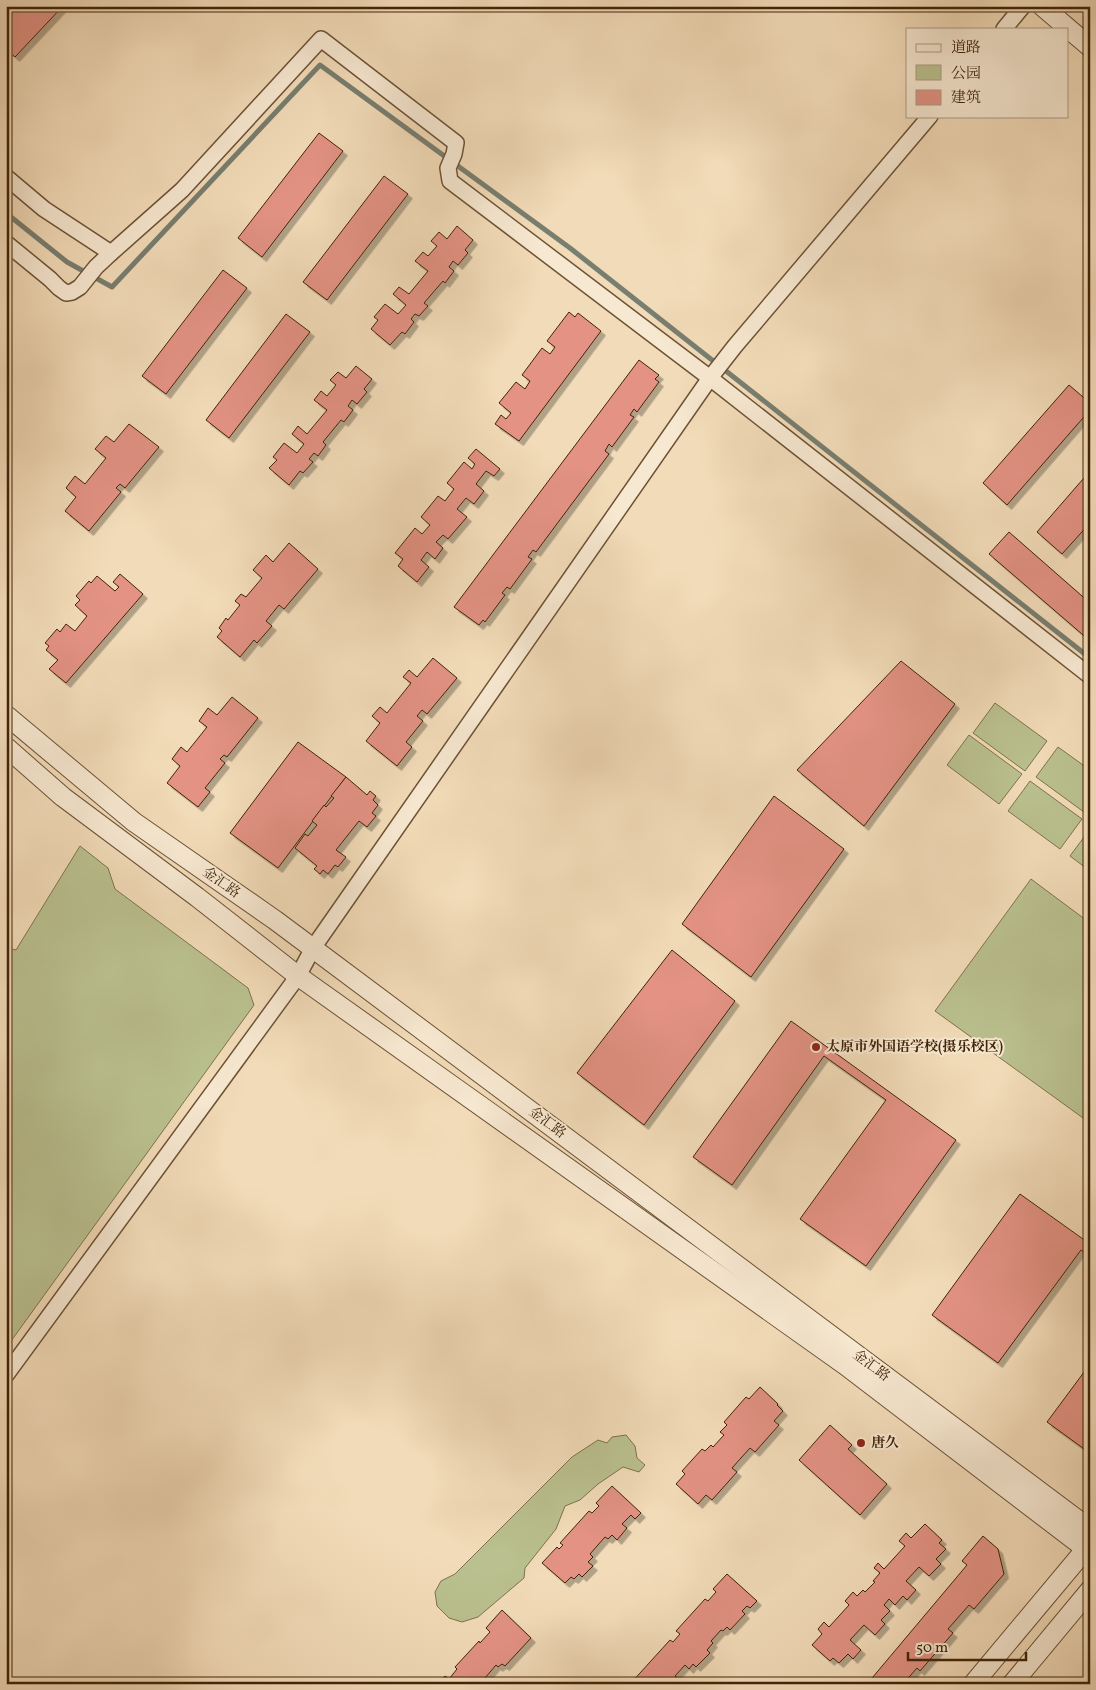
<svg xmlns="http://www.w3.org/2000/svg" width="1096" height="1690" font-family="Vollkorn,'Noto Serif SC',serif">
	<style>
		.green { fill: #bac08f; stroke: #7e724c }
		.lines { fill: none; stroke-linecap: round; stroke-linejoin: round }
		.stream { stroke: #787e70; stroke-width: 5 }
		.building { fill: #e39284; stroke: #412409; filter: url(#shadow) }
		.minor-casing { stroke: #6d5235; stroke-width: 18 }
		.tertiary-casing { stroke: #6d5235; stroke-width: 21 }
		.minor { stroke: #f7e8d1; stroke-width: 15 }
		.tertiary { stroke: #f7e8d1; stroke-width: 19 }
		.poi-dot { fill: #8f2418; stroke: #f7e8d1; stroke-width: 2 }
		.labels { text-anchor: middle; dominant-baseline: central; stroke-width: 4; stroke-linejoin: round; paint-order: stroke }
		.street-label { font-size: 14px; fill: #412409; stroke: #f7e8d1 }
		.poi-label { font-size: 14px; font-weight: bold; fill: #412409; stroke: #f7e8d1; text-anchor: start }
	</style>
	<defs>
		<filter id="shadow"><feDropShadow dx="4.5" dy="4.5" stdDeviation="0" flood-color="#0004"/></filter>
	</defs>
	<rect width="100%" height="100%" fill="#f2dbb8"/>
	<filter id="stains"><feTurbulence type="fractalNoise" baseFrequency=".004" numOctaves="4"/><feColorMatrix values="0 0 0 0 .2 0 0 0 0 .09 0 0 0 0 .02 0 0 0 .5 -.17"/></filter>
	<radialGradient id="worn" r=".72"><stop offset=".6" stop-color="#630" stop-opacity="0"/><stop offset="1" stop-color="#630" stop-opacity=".3"/></radialGradient>
	<!-- green -->
	<g class="green">
		<path d="M 995,703 L 1047,741 L 1025,771 L 973,733 Z"/>
		<path d="M 969,735 L 1022,774 L 999,804 L 947,765 Z"/>
		<path d="M 1058,747 L 1090,770 L 1090,813 L 1088,815 L 1036,777 Z"/>
		<path d="M 1030,781 L 1082,819 L 1060,849 L 1008,811 Z"/>
		<path d="M 1090,829 L 1090,871 L 1070,856 Z"/>
		<path d="M 80,846 L 108,868 L 115,889 L 248,988 L 254,1005 L 6,1348 L 6,948 L 16,950 Z"/>
		<path d="M 1031,879 L 1090,923 L 1090,1123 L 935,1011 Z"/>
		<path d="M 626,1435 L 635,1446 L 637,1458 L 645,1465 L 639,1472 L 623,1467 L 598,1484 L 580,1500 L 565,1506 L 556,1529 L 525,1568 L 524,1578 L 478,1617 L 462,1622 L 449,1618 L 437,1606 L 435,1592 L 441,1581 L 455,1574 L 572,1457 L 598,1440 L 607,1443 L 612,1437 Z"/>
	</g>
	<g class="lines">
		<!-- stream -->
		<path class="stream" d="M 6,213 L 67,262 L 112,287 L 320,65 L 570,248 L 1090,658"/>
	</g>
	<!-- building -->
	<g class="building">
		<path d="M 6,6 L 63,6 L 15,57 L 6,49 Z"/>
		<path d="M 319,133 L 343,151 L 262,257 L 238,238 Z"/>
		<path d="M 384,176 L 408,194 L 327,300 L 303,282 Z"/>
		<path d="M 457,226 L 473,240 L 465,250 L 468,253 L 458,265 L 453,261 L 449,267 L 454,271 L 445,283 L 443,281 L 424,303 L 428,306 L 419,316 L 415,314 L 411,319 L 414,322 L 405,334 L 402,332 L 390,345 L 371,329 L 378,320 L 374,317 L 385,304 L 398,314 L 406,305 L 393,294 L 399,287 L 409,294 L 428,271 L 415,261 L 423,252 L 428,256 L 437,246 L 431,241 L 439,232 L 447,239 Z"/>
		<path d="M 223,270 L 247,288 L 166,394 L 142,376 Z"/>
		<path d="M 569,312 L 575,317 L 578,313 L 601,331 L 519,441 L 495,424 L 501,415 L 506,419 L 511,413 L 499,403 L 516,382 L 525,389 L 530,381 L 522,375 L 542,348 L 550,354 L 555,347 L 547,341 Z"/>
		<path d="M 286,314 L 310,332 L 229,438 L 206,420 Z"/>
		<path d="M 639,360 L 659,375 L 655,379 L 659,382 L 637,412 L 634,409 L 630,415 L 634,417 L 612,447 L 609,444 L 605,451 L 609,454 L 536,552 L 533,550 L 528,557 L 532,559 L 510,589 L 507,587 L 502,593 L 505,595 L 485,622 L 483,620 L 479,625 L 454,607 Z"/>
		<path d="M 356,366 L 372,379 L 364,389 L 367,392 L 357,404 L 352,400 L 348,406 L 353,410 L 344,422 L 341,420 L 323,442 L 326,445 L 318,456 L 314,453 L 309,459 L 313,462 L 303,473 L 300,471 L 289,485 L 269,468 L 277,460 L 273,457 L 284,443 L 297,453 L 304,444 L 292,434 L 298,426 L 307,434 L 327,410 L 314,400 L 321,391 L 327,396 L 336,385 L 330,380 L 338,372 L 346,378 Z"/>
		<path d="M 1069,385 L 1090,403 L 1090,410 L 1007,505 L 983,483 Z"/>
		<path d="M 129,424 L 159,447 L 125,488 L 120,484 L 116,488 L 121,492 L 89,531 L 65,511 L 76,497 L 66,488 L 75,476 L 85,484 L 106,458 L 95,449 L 106,436 L 114,442 Z"/>
		<path d="M 476,449 L 500,469 L 494,476 L 486,471 L 476,484 L 484,491 L 474,504 L 466,498 L 457,509 L 467,517 L 448,539 L 443,535 L 436,542 L 443,548 L 435,559 L 427,552 L 421,560 L 429,567 L 417,582 L 398,566 L 403,559 L 395,553 L 415,528 L 422,534 L 430,525 L 421,517 L 438,496 L 445,501 L 454,489 L 447,483 L 464,462 L 472,469 L 475,464 L 468,458 Z"/>
		<path d="M 1090,471 L 1090,523 L 1062,554 L 1037,532 Z"/>
		<path d="M 1009,532 L 1090,603 L 1090,641 L 989,554 Z"/>
		<path d="M 289,543 L 318,569 L 284,609 L 279,605 L 266,621 L 272,626 L 257,643 L 254,640 L 240,657 L 217,637 L 222,631 L 219,628 L 226,618 L 228,620 L 240,605 L 235,601 L 241,594 L 246,597 L 262,578 L 253,570 L 266,555 L 273,562 Z"/>
		<path d="M 120,574 L 143,594 L 66,683 L 49,669 L 58,660 L 46,650 L 49,646 L 45,643 L 57,629 L 60,632 L 66,624 L 75,631 L 87,616 L 75,605 L 80,600 L 76,596 L 89,581 L 91,583 L 97,576 L 115,591 L 119,587 L 113,582 Z"/>
		<path d="M 433,658 L 457,678 L 427,714 L 422,710 L 417,716 L 423,721 L 406,742 L 412,747 L 397,766 L 366,741 L 380,723 L 372,716 L 380,707 L 387,713 L 411,683 L 403,677 L 409,670 L 417,677 Z"/>
		<path d="M 901,661 L 955,704 L 864,826 L 797,770 Z"/>
		<path d="M 232,697 L 258,718 L 227,757 L 224,755 L 220,759 L 225,763 L 205,788 L 210,792 L 198,807 L 167,783 L 180,766 L 172,759 L 181,747 L 187,752 L 207,727 L 199,721 L 208,708 L 217,715 Z"/>
		<path d="M 298,742 L 346,777 L 278,868 L 230,833 Z"/>
		<path d="M 346,777 L 367,795 L 370,791 L 376,796 L 373,800 L 378,805 L 372,813 L 376,816 L 367,827 L 359,821 L 336,850 L 346,857 L 338,867 L 335,865 L 328,874 L 323,870 L 320,874 L 314,869 L 317,866 L 295,848 L 305,834 L 308,836 L 317,825 L 312,821 L 324,805 L 326,807 L 334,798 L 331,796 Z"/>
		<path d="M 774,796 L 844,849 L 751,977 L 682,924 Z"/>
		<path d="M 672,950 L 735,1001 L 644,1125 L 577,1073 Z"/>
		<path d="M 791,1021 L 956,1140 L 866,1266 L 800,1219 L 886,1100 L 824,1056 L 732,1185 L 693,1157 Z"/>
		<path d="M 1020,1194 L 1090,1244 L 1090,1256 L 1081,1250 L 998,1363 L 932,1315 Z"/>
		<path d="M 1090,1364 L 1090,1448 L 1087,1451 L 1047,1422 Z"/>
		<path d="M 760,1387 L 778,1404 L 777,1405 L 783,1411 L 774,1421 L 779,1425 L 755,1452 L 750,1448 L 732,1468 L 737,1472 L 712,1500 L 706,1495 L 698,1504 L 676,1484 L 685,1474 L 682,1471 L 702,1449 L 705,1451 L 711,1445 L 713,1447 L 724,1435 L 720,1432 L 727,1425 L 724,1422 L 746,1397 L 749,1399 Z"/>
		<path d="M 830,1425 L 852,1445 L 848,1449 L 887,1484 L 860,1515 L 799,1460 Z"/>
		<path d="M 612,1486 L 641,1513 L 635,1519 L 631,1515 L 622,1524 L 627,1528 L 617,1540 L 612,1535 L 608,1539 L 605,1537 L 590,1554 L 593,1557 L 588,1562 L 593,1566 L 582,1577 L 579,1574 L 574,1579 L 571,1577 L 565,1583 L 542,1563 L 557,1547 L 559,1549 L 563,1545 L 560,1543 L 589,1511 L 592,1513 L 599,1506 L 596,1503 Z"/>
		<path d="M 925,1524 L 942,1540 L 939,1543 L 946,1549 L 936,1559 L 941,1564 L 929,1576 L 919,1567 L 906,1581 L 916,1590 L 907,1600 L 903,1596 L 895,1605 L 889,1599 L 884,1605 L 890,1611 L 881,1620 L 885,1624 L 875,1635 L 864,1625 L 850,1640 L 861,1650 L 853,1659 L 848,1654 L 839,1663 L 833,1658 L 830,1661 L 812,1645 L 822,1634 L 818,1629 L 824,1622 L 829,1627 L 849,1605 L 845,1601 L 853,1592 L 857,1596 L 863,1590 L 865,1592 L 875,1582 L 873,1581 L 880,1573 L 874,1568 L 878,1563 L 884,1569 L 905,1546 L 899,1541 L 906,1533 L 911,1538 Z"/>
		<path d="M 983,1536 L 998,1549 L 1004,1574 L 974,1609 L 969,1605 L 948,1629 L 953,1633 L 920,1671 L 917,1668 L 903,1684 L 867,1684 L 967,1565 L 962,1561 Z"/>
		<path d="M 727,1574 L 757,1601 L 750,1608 L 747,1606 L 742,1611 L 745,1614 L 730,1630 L 727,1627 L 723,1631 L 721,1630 L 711,1641 L 713,1643 L 707,1650 L 710,1653 L 696,1667 L 693,1664 L 689,1669 L 685,1665 L 675,1676 L 679,1680 L 676,1684 L 630,1684 L 670,1640 L 673,1642 L 680,1634 L 676,1631 L 705,1599 L 708,1601 L 716,1592 L 713,1589 Z"/>
		<path d="M 502,1610 L 531,1638 L 505,1666 L 502,1664 L 498,1667 L 496,1665 L 485,1678 L 487,1680 L 484,1684 L 439,1684 L 445,1676 L 449,1679 L 457,1669 L 455,1667 L 479,1641 L 480,1643 L 490,1632 L 486,1628 Z"/>
	</g>
	<g class="lines">
		<!-- minor casing -->
		<g class="minor-casing">
			<g id="minor">
				<path d="M 1004,29 L 1023,6"/>
				<path d="M 6,177 L 44,209 L 111,253"/>
				<path d="M 6,243 L 50,279 L 59,288 L 66,293 L 72,292 L 80,287 L 96,267 L 111,253 L 182,190 L 321,39 L 456,143 L 454,154 L 448,168 L 450,181 L 710,378 L 1090,676"/>
				<path d="M 6,1375 L 298,976 L 313,948 L 710,378 L 735,346 L 930,116"/>
			</g>
		</g>
		<!-- tertiary casing -->
		<g class="tertiary-casing">
			<g id="tertiary">
				<path d="M 1042,6 L 1090,47"/>
				<path d="M 6,715 L 134,822 L 275,920 L 1090,1529"/>
				<path d="M 6,747 L 63,797 L 197,897 L 298,976 L 845,1365 L 1090,1552"/>
				<path d="M 973,1684 L 1090,1544"/>
				<path d="M 1012,1684 L 1090,1590"/>
			</g>
		</g>
		<!-- minor -->
		<use href="#minor" class="minor"/>
		<!-- tertiary -->
		<use href="#tertiary" class="tertiary"/>
	</g>
	<!-- markers -->
	<g class="poi-dot">
		<circle cx="816" cy="1047" r="5"/>
		<circle cx="861" cy="1443" r="5"/>
	</g>
	<g class="labels">
		<!-- street labels -->
		<g class="street-label">
			<text transform="translate(221 883) rotate(35)">金汇路</text>
			<text transform="translate(547 1123) rotate(37)">金汇路</text>
			<text transform="translate(871 1366) rotate(37)">金汇路</text>
		</g>
		<!-- poi labels -->
		<g class="poi-label">
			<text x="826" y="1047">太原市外国语学校(摄乐校区)</text>
			<text x="871" y="1443">唐久</text>
		</g>
	</g>
	<!-- margin -->
	<rect width="1096" height="1690" fill="none" stroke="#f2dbb8" stroke-width="25"/>
	<rect x="8" y="8" width="1081" height="1675" fill="none" stroke="#412409" stroke-width="2.5"/>
	<rect x="12" y="12" width="1071" height="1665" fill="none" stroke="#412409"/>
	<!-- legend -->
	<rect x="906" y="28" width="162" height="90" fill="#f7e8d1" stroke="#ae9a81"/>
	<rect x="916" y="44" width="25" height="8" fill="#f7e8d1" stroke="#ae9a81"/>
	<text x="951" y="52" font-size="15" fill="#412409">道路</text>
	<rect x="916" y="65" width="25" height="15" fill="#bac08f" stroke="#ae9a81"/>
	<text x="951" y="78" font-size="15" fill="#412409">公园</text>
	<rect x="916" y="90" width="25" height="15" fill="#e39284" stroke="#ae9a81"/>
	<text x="951" y="102" font-size="15" fill="#412409">建筑</text>
	<!-- scale -->
	<path d="M908 1652v8h118v-8" fill="none" stroke="#412409" stroke-width="2.5"/>
	<text x="916" y="1652" font-size="15" fill="#412409" stroke="#f7e8d1" stroke-width="4" paint-order="stroke">50 m</text>
	<rect width="100%" height="100%" filter="url(#stains)"/>
	<rect width="100%" height="100%" fill="url(#worn)"/>
</svg>
